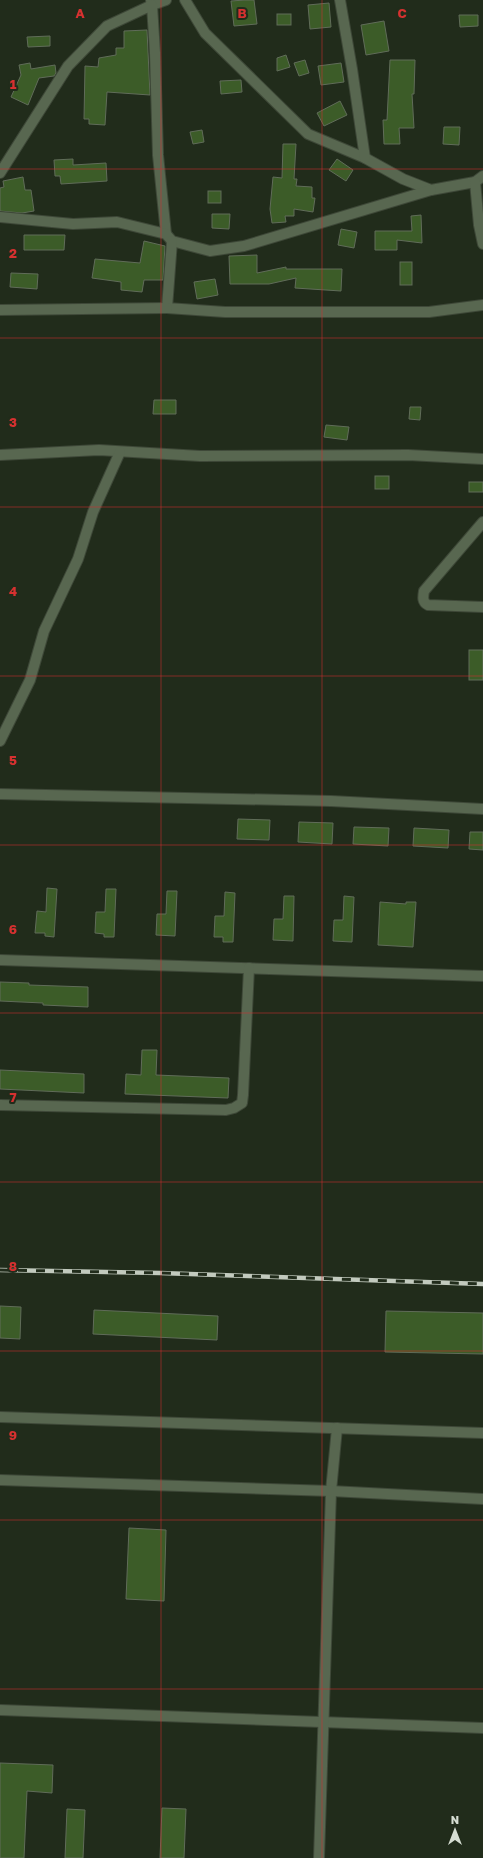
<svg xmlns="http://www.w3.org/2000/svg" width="483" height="1858" font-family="'Golos Text',sans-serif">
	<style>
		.building { fill: #3c5c28; stroke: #606c59 }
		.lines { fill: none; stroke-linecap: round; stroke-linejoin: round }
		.minor-casing { stroke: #3e4838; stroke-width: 12 }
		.tertiary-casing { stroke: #3e4838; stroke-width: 12 }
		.minor { stroke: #586750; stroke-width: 10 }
		.tertiary { stroke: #586750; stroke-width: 10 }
		.rail-casing { stroke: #c2cabe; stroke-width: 4.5 }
		.rail { stroke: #212c1b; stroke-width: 3; stroke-dasharray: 9; stroke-linecap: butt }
		.grid { fill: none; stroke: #d63130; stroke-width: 1; stroke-opacity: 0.55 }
		.grid-label { font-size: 13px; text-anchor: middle; font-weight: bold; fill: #d63130; stroke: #212c1b; stroke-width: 4; stroke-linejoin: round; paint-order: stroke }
	</style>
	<rect width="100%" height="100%" fill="#212c1b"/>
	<!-- building -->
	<g class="building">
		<path d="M 245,0 L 254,0 L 257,24 L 234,26 L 231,1 Z"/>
		<path d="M 329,3 L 331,27 L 310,29 L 308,5 Z"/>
		<rect x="277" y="14" width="14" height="11"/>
		<path d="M 459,15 L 478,15 L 478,26 L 460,27 Z"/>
		<path d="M 384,21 L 389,51 L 366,55 L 361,25 Z"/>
		<path d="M 147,30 L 150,95 L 107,92 L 105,125 L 89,124 L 89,119 L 84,119 L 85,66 L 98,67 L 99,58 L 116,55 L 116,48 L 124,48 L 124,31 Z"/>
		<path d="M 50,36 L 50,46 L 28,47 L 27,37 Z"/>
		<path d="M 286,55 L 290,67 L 277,71 L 277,58 Z"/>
		<path d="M 305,60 L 309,73 L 299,76 L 294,63 Z"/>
		<path d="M 390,60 L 415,60 L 414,94 L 412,94 L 414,128 L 399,128 L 400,144 L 384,144 L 383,120 L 387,120 Z"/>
		<path d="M 30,63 L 31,69 L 55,65 L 56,73 L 54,76 L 39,78 L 28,105 L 11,97 L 21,75 L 19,65 Z"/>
		<path d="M 341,63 L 344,82 L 321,85 L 318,66 Z"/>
		<path d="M 241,80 L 242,92 L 221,94 L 220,81 Z"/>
		<path d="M 340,101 L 347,115 L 324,126 L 317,113 Z"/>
		<path d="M 444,127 L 460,127 L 459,145 L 443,144 Z"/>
		<path d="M 202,130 L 204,142 L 193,144 L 190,132 Z"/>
		<path d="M 283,144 L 296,144 L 294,179 L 297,179 L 296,186 L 312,187 L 312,198 L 315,198 L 313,212 L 294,209 L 294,216 L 285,216 L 286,222 L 272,223 L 270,209 L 273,177 L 282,178 Z"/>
		<path d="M 73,159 L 73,165 L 106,163 L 107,181 L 61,184 L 60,176 L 55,176 L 54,160 Z"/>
		<path d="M 337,159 L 353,170 L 346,181 L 329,170 Z"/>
		<path d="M 23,177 L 25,190 L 31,190 L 34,211 L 22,213 L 0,211 L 0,188 L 4,187 L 3,181 Z"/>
		<rect x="208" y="191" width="13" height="12"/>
		<path d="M 212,214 L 230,214 L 229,229 L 212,228 Z"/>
		<path d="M 421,215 L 422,243 L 397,240 L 397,250 L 375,250 L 375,231 L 412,231 L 411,216 Z"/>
		<path d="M 341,229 L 357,232 L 354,248 L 338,245 Z"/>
		<path d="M 24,235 L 65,235 L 64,250 L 24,250 Z"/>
		<path d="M 144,241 L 165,246 L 163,280 L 144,280 L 142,292 L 121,290 L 121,282 L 92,278 L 95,259 L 140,263 Z"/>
		<path d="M 257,255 L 257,273 L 286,267 L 286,269 L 342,269 L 341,291 L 295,288 L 296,278 L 269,284 L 230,284 L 229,256 Z"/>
		<rect x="400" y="262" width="12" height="23"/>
		<path d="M 11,273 L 38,274 L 37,289 L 10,287 Z"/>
		<path d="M 215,279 L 218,295 L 197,299 L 194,282 Z"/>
		<path d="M 154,400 L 176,400 L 176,414 L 153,414 Z"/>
		<path d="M 410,407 L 421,407 L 420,420 L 409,419 Z"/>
		<path d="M 326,425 L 349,427 L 347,440 L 324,437 Z"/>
		<rect x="375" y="476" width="14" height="13"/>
		<rect x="469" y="482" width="14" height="10"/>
		<rect x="469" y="650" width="14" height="30"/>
		<path d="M 238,819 L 270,820 L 269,840 L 237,839 Z"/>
		<path d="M 299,822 L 333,823 L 332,844 L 298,842 Z"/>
		<path d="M 354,827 L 389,828 L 388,846 L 353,844 Z"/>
		<path d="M 414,828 L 449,830 L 448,848 L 413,846 Z"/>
		<path d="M 470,832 L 483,832 L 483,850 L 469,849 Z"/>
		<path d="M 47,888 L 57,889 L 54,937 L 45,936 L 45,933 L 35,933 L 37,911 L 46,912 Z"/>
		<path d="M 106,889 L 116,889 L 114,937 L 104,937 L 104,934 L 95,933 L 96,912 L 105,912 Z"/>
		<path d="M 167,891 L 177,891 L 175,936 L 156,935 L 157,914 L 166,914 Z"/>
		<path d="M 225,892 L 235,893 L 233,942 L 223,942 L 223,937 L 214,937 L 215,916 L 224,916 Z"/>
		<path d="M 284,896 L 294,896 L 293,941 L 273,940 L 274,919 L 283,919 Z"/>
		<path d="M 344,896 L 354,897 L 352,942 L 333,941 L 334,920 L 343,920 Z"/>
		<path d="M 380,902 L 406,904 L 406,902 L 416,902 L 413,947 L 378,945 Z"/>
		<path d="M 0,982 L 29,983 L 29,985 L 88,987 L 88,1007 L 43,1005 L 43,1003 L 0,1001 Z"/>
		<path d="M 142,1050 L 157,1050 L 156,1075 L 229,1078 L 228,1098 L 125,1094 L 126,1074 L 141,1075 Z"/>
		<path d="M 0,1070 L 84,1074 L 84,1093 L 0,1089 Z"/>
		<path d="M 0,1306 L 21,1307 L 20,1339 L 0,1338 Z"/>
		<path d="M 94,1310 L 218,1316 L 217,1340 L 93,1334 Z"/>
		<path d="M 386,1311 L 483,1313 L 483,1354 L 385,1352 Z"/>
		<path d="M 129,1528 L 166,1530 L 164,1601 L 126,1599 Z"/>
		<path d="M 0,1763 L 53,1765 L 52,1793 L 27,1791 L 24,1858 L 0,1858 Z"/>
		<path d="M 162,1808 L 186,1809 L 184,1858 L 160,1858 Z"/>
		<path d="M 67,1809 L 85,1810 L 83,1858 L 65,1858 Z"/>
	</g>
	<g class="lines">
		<!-- minor casing -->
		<g class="minor-casing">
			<g id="minor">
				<path d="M 151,0 L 152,5 L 166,0"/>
				<path d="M 185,0 L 205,33 L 308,134 L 365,158 L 403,179 L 431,190 L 475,182 L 483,176"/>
				<path d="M 340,0 L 352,69 L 365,158"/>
				<path d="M 0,173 L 68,66 L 107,26 L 152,5 L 155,53 L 158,155 L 166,234"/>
				<path d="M 475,182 L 479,225 L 483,244"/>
				<path d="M 0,217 L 73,224 L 117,222 L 166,234 L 172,241 L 210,251 L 244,246 L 431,190"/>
				<path d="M 172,241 L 167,308 L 225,312 L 429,312 L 483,305"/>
				<path d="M 0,310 L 167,308"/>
				<path d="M 0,455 L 99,450 L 200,456 L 408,455 L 483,459"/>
				<path d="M 483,522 L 424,591 C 423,597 422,602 428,605 L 483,607"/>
				<path d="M 0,741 L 30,680 L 44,631 L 78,559 L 93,512 L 120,452"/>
				<path d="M 0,794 L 331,801 L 483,809"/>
				<path d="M 0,960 L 483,976"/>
				<path d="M 0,1105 L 226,1110 L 234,1108 L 242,1103 L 243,1095 L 249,968"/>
				<path d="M 0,1417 L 483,1433"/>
				<path d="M 0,1710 L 483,1728"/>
				<path d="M 319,1858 L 331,1491 L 337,1428"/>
			</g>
		</g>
		<!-- tertiary casing -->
		<g class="tertiary-casing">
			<path id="tertiary" d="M 0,1480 L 331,1491 L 483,1499"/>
		</g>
		<!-- minor -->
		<use href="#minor" class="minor"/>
		<!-- tertiary -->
		<use href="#tertiary" class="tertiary"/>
		<!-- rail casing -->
		<g class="rail-casing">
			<path id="rail" d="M 0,1270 L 160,1273 L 483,1284"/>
		</g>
		<!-- rail -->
		<use href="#rail" class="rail"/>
	</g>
	<!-- grid -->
	<path class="grid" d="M 161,0 L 161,1858M 322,0 L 322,1858M 0,169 L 483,169M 0,338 L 483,338M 0,507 L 483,507M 0,676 L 483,676M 0,845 L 483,845M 0,1013 L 483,1013M 0,1182 L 483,1182M 0,1351 L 483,1351M 0,1520 L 483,1520M 0,1689 L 483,1689"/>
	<g class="grid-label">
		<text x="80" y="18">A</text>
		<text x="242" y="18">B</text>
		<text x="402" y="18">C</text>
		<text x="13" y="89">1</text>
		<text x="13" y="258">2</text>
		<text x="13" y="427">3</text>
		<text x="13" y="596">4</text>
		<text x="13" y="765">5</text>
		<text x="13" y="934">6</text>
		<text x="13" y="1102">7</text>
		<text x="13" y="1271">8</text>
		<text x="13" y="1440">9</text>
	</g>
	<!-- north arrow -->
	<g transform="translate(455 1830)" stroke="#212c1b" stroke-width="3" paint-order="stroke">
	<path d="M0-3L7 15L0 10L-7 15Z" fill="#d5ddd2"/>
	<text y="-6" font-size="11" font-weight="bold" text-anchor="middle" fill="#d5ddd2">N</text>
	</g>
</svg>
